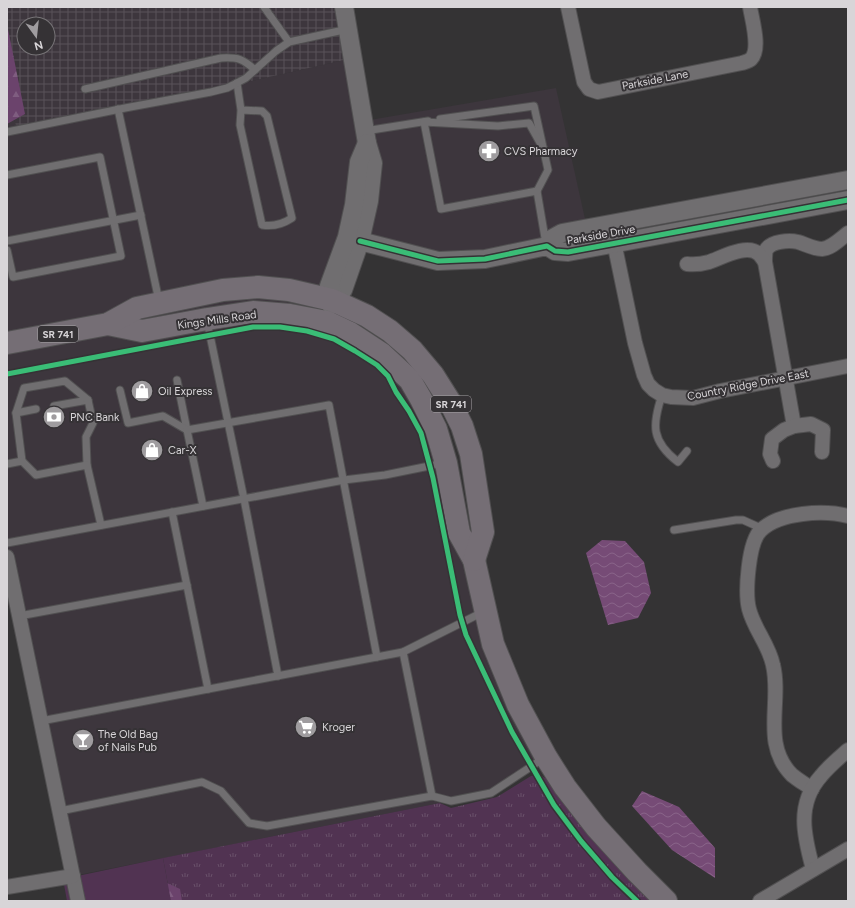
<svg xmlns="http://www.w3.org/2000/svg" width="855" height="908" font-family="Figtree,sans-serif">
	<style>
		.built { fill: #3d363d }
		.industrial { fill: url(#industrial-grid); fill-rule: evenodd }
		.grass { fill: url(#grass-tufts) }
		.forest { fill: url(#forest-firs) }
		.park { fill: #513352 }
		.water { fill: url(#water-waves) }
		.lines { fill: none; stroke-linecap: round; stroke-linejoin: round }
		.service-casing { stroke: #515051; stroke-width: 9 }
		.minor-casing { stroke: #515051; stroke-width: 16 }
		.tertiary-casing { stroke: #515051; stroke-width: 20 }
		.primary-casing { stroke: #515051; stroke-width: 24 }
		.service { stroke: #706e70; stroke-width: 7 }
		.minor { stroke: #706e70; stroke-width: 14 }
		.tertiary { stroke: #706e70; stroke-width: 18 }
		.primary { stroke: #756e75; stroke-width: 22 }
		.cycleway-casing { stroke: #353235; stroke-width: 8 }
		.cycleway { stroke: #3abd76; stroke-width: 5 }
		.labels { text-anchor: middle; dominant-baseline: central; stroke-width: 4; stroke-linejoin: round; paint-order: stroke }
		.shield { fill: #353235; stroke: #a7a4a7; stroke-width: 1 }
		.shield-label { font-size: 10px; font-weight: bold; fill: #d8d5d8 }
		.street-label { font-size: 11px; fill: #d8d5d8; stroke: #353235 }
		.poi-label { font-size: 11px; fill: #d8d5d8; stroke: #353235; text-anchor: start }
	</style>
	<defs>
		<pattern id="industrial-grid" width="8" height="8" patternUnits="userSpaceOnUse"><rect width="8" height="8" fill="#3d363d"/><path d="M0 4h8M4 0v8" fill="none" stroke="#585258"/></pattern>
		<pattern id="grass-tufts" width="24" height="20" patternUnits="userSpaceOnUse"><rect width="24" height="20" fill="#513352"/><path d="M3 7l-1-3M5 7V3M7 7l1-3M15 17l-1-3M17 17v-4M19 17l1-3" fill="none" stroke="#69506a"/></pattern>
		<pattern id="forest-firs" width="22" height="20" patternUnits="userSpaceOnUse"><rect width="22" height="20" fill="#6b436c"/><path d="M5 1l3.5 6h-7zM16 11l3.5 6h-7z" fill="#7f5d80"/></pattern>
		<pattern id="water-waves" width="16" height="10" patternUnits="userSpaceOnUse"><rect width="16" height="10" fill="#764b76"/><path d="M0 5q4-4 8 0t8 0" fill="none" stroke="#896489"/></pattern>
	</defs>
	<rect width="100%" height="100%" fill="#343334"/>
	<!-- built -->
	<path class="built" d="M 353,58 L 364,121 L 556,88 L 587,228 L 485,259 L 360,241 L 327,322 L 410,380 L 459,533 L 546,757 L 491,793 L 73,876 L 7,557 L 7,102 L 10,102 L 18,134 Z"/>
	<!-- industrial -->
	<path class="industrial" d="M 7,7 L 344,7 L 353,58 L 18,134 L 7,90 ZM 24,24 L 48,24 L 48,48 L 24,48 Z"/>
	<!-- grass -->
	<path class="grass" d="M 539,775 L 547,779 L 650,901 L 171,901 L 163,858 L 440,803 L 451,808 L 497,797 L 531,776 Z"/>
	<!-- forest -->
	<g class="forest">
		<path d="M 7,24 L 25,114 L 7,124 Z"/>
		<path d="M 158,879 L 180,889 L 182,901 L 155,901 Z"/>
	</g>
	<!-- park -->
	<path class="park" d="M 163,858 L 171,901 L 67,901 L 63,879 Z"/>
	<!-- water -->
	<g class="water">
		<path d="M 602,540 L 625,541 L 644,562 L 651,593 L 638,618 L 608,625 L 586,553 Z"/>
		<path d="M 642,791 L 679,807 L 715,848 L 715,878 L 672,850 L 632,806 Z"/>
	</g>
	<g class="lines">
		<!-- service casing -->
		<g class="service-casing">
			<g id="service">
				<path d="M 264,7 L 289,42"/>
				<path d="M 237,83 L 241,110 L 240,125 L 262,225 C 274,227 283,224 292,218 L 267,116 L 262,111 L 241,110"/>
				<path d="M 85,89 L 221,58 C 238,57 243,59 255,70"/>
				<path d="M 118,109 L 159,301"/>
				<path d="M 440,119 L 534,106 L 548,170 L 537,191 L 546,244"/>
				<path d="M 365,131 L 428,121"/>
				<path d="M 7,132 L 125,108 L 211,92 L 227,88 L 233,85 L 246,78 L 276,51 L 289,42 L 348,29"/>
				<path d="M 7,175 L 100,157 L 121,256 L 13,277 L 7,250"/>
				<path d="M 537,191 L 441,209 L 424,122 L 498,126 L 529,123 L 543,148"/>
				<path d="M 7,241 L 141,215"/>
				<path d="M 207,321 L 244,499 L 278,676"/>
				<path d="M 177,380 L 187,430"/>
				<path d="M 120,390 L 128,423 L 163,416 L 187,430"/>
				<path d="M 662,395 C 652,425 651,441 678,462 L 687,451"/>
				<path d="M 54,406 L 88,400"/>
				<path d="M 16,413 L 36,409"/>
				<path d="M 22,461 L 16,413 L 24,388 L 65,381 L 88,400 L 93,423 L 86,437 L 87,465"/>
				<path d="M 7,464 L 22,461 L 36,475 L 87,465 L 101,525"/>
				<path d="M 203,506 L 187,430 L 329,405 L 377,657"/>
				<path d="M 172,512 L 208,689"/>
				<path d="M 674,530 L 736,520 L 743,520 L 763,529"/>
				<path d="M 7,543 L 344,480 L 385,475 L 444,463"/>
				<path d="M 19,616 L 187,585"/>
				<path d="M 403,652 L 432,796"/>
				<path d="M 41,721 L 403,652 L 483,612"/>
				<path d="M 60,811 L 202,782 L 221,791 L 249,823 L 267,826 L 432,796 L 451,801 L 491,793 L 544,758"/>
			</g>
		</g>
		<!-- minor casing -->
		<g class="minor-casing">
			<g id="minor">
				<path d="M 568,7 L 584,82 L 589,89 L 598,92 L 742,63 C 745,62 749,61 751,59 C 761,49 752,20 750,7"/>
				<path d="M 610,223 L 635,343 L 644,375 L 648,384 L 654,390 L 662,395 L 671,397 L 693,398 L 720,391 L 848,366"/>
				<path d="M 765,262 C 765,258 765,253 766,250 C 771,241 789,240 798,242 C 805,244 814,249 822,249 C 832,248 840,239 848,233"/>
				<path d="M 687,264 C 695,265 702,264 709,262 C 721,258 747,243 759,254 C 761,256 763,259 765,262 L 794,426"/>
				<path d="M 773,461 L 770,454 L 772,439 L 784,430 L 794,426 L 811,424 L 823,430 L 822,452"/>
				<path d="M 7,557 L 78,901"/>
				<path d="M 812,789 C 805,784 798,780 792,775 C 761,744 782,702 773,665 C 769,645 754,629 749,609 C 745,593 748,542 761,530 C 780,512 824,510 848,516"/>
				<path d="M 813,869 C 804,836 796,804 821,776 C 829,766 839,758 848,750"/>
				<path d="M 7,887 L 73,876"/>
				<path d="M 760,901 L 848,849"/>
			</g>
		</g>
		<!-- tertiary casing -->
		<g class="tertiary-casing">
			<g id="tertiary">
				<path d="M 360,241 L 438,261 L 485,259 L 547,246 L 555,251 L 568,252 L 848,200"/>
				<path d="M 547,246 L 553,238 L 562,233 L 848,180"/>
				<path d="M 333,294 L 343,290 L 360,241 L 369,201 L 373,163 L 367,143 L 344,7"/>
				<path d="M 331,305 L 333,294 L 329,286 L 347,237 L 354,205 L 359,162 L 367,143"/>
			</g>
		</g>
		<!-- primary casing -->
		<g class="primary-casing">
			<g id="primary">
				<path d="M 108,324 L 142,331 L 207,319 L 253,312 L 290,315 L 327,322 L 350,333 L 382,354 L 410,380 L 421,399 L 436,429 L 446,463 L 459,533 L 474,560 L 493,644 L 518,705 L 546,757 L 565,787 L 596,827 L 637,872 L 666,901"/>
				<path d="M 7,343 L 108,324 L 137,308 L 223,290 L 258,287 L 289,290 L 332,300 L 367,316 L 390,331 L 412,350 L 433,375 L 450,402 L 462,426 L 471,454 L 483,532 L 474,560"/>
			</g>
		</g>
		<!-- service -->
		<use href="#service" class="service"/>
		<!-- minor -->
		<use href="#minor" class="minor"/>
		<!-- tertiary -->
		<use href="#tertiary" class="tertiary"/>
		<!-- primary -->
		<use href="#primary" class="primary"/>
		<!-- cycleway casing -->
		<g class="cycleway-casing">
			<g id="cycleway">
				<path d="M 360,241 L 438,261 L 485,259 L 547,246 L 555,251 L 568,252 L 848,200"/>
				<path d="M 7,374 L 253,327 L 280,327 L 307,331 L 334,339 L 355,351 L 377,365 L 388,376 L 396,392 L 409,411 L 421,433 L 433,478 L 460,615 L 466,635 L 512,732 L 554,805 L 581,841 L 612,877 L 637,901"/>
			</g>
		</g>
		<!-- cycleway -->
		<use href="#cycleway" class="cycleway"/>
	</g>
	<!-- icons -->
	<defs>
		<g id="pharmacy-disc" transform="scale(1.15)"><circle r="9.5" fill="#9f9c9f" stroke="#353235"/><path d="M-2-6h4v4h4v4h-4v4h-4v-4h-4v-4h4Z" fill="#fff"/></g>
		<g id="shop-disc" transform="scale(1.15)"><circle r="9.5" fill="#9f9c9f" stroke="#353235"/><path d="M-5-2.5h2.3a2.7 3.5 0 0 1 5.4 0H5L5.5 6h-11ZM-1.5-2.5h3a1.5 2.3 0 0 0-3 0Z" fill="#fff"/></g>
		<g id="bank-disc" transform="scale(1.15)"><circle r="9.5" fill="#9f9c9f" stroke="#353235"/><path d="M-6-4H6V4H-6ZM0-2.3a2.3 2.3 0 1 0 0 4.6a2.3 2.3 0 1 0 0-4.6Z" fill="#fff"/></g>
		<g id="supermarket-disc" transform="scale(1.15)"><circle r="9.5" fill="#9f9c9f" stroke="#353235"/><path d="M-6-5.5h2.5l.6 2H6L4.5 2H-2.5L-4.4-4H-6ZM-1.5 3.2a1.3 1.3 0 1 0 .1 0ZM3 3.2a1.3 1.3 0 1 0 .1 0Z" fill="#fff"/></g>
		<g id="bar-disc" transform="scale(1.15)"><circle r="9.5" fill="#9f9c9f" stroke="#353235"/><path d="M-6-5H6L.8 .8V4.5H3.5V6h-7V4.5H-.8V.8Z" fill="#fff"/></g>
	</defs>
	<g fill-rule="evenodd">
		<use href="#pharmacy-disc" x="489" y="151"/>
		<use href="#shop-disc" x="142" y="391"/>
		<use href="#bank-disc" x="54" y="417"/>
		<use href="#shop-disc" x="152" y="450"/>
		<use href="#supermarket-disc" x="306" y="727"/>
		<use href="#bar-disc" x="83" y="740"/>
	</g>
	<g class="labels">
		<!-- shield labels -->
		<g class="shield">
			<rect x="38" y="326" width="40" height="16" rx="3"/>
			<rect x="431" y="396" width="40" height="16" rx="3"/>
		</g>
		<g class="shield-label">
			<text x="58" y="334">SR 741</text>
			<text x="451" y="404">SR 741</text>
		</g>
		<!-- street labels -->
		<g class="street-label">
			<text transform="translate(655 80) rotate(-11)">Parkside Lane</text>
			<text transform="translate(601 235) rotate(-10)">Parkside Drive</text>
			<text transform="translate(217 320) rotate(-8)">Kings Mills Road</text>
			<text transform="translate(748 385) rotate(-11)">Country Ridge Drive East</text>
		</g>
		<!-- poi labels -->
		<g class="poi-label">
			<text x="504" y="151">CVS Pharmacy</text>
			<text x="158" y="391">Oil Express</text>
			<text x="70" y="417">PNC Bank</text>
			<text x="168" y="450">Car-X</text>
			<text x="322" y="727">Kroger</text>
			<text x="98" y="734">The Old Bag<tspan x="98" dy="13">of Nails Pub</tspan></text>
		</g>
	</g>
	<!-- border -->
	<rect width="855" height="908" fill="none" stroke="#d8d5d8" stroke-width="16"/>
	<!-- north arrow -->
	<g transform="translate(36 36) rotate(165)"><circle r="19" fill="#353235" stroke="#767376"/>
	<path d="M0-3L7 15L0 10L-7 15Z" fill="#9f9c9f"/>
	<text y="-6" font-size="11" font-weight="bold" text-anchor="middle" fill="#d8d5d8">N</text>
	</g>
</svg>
